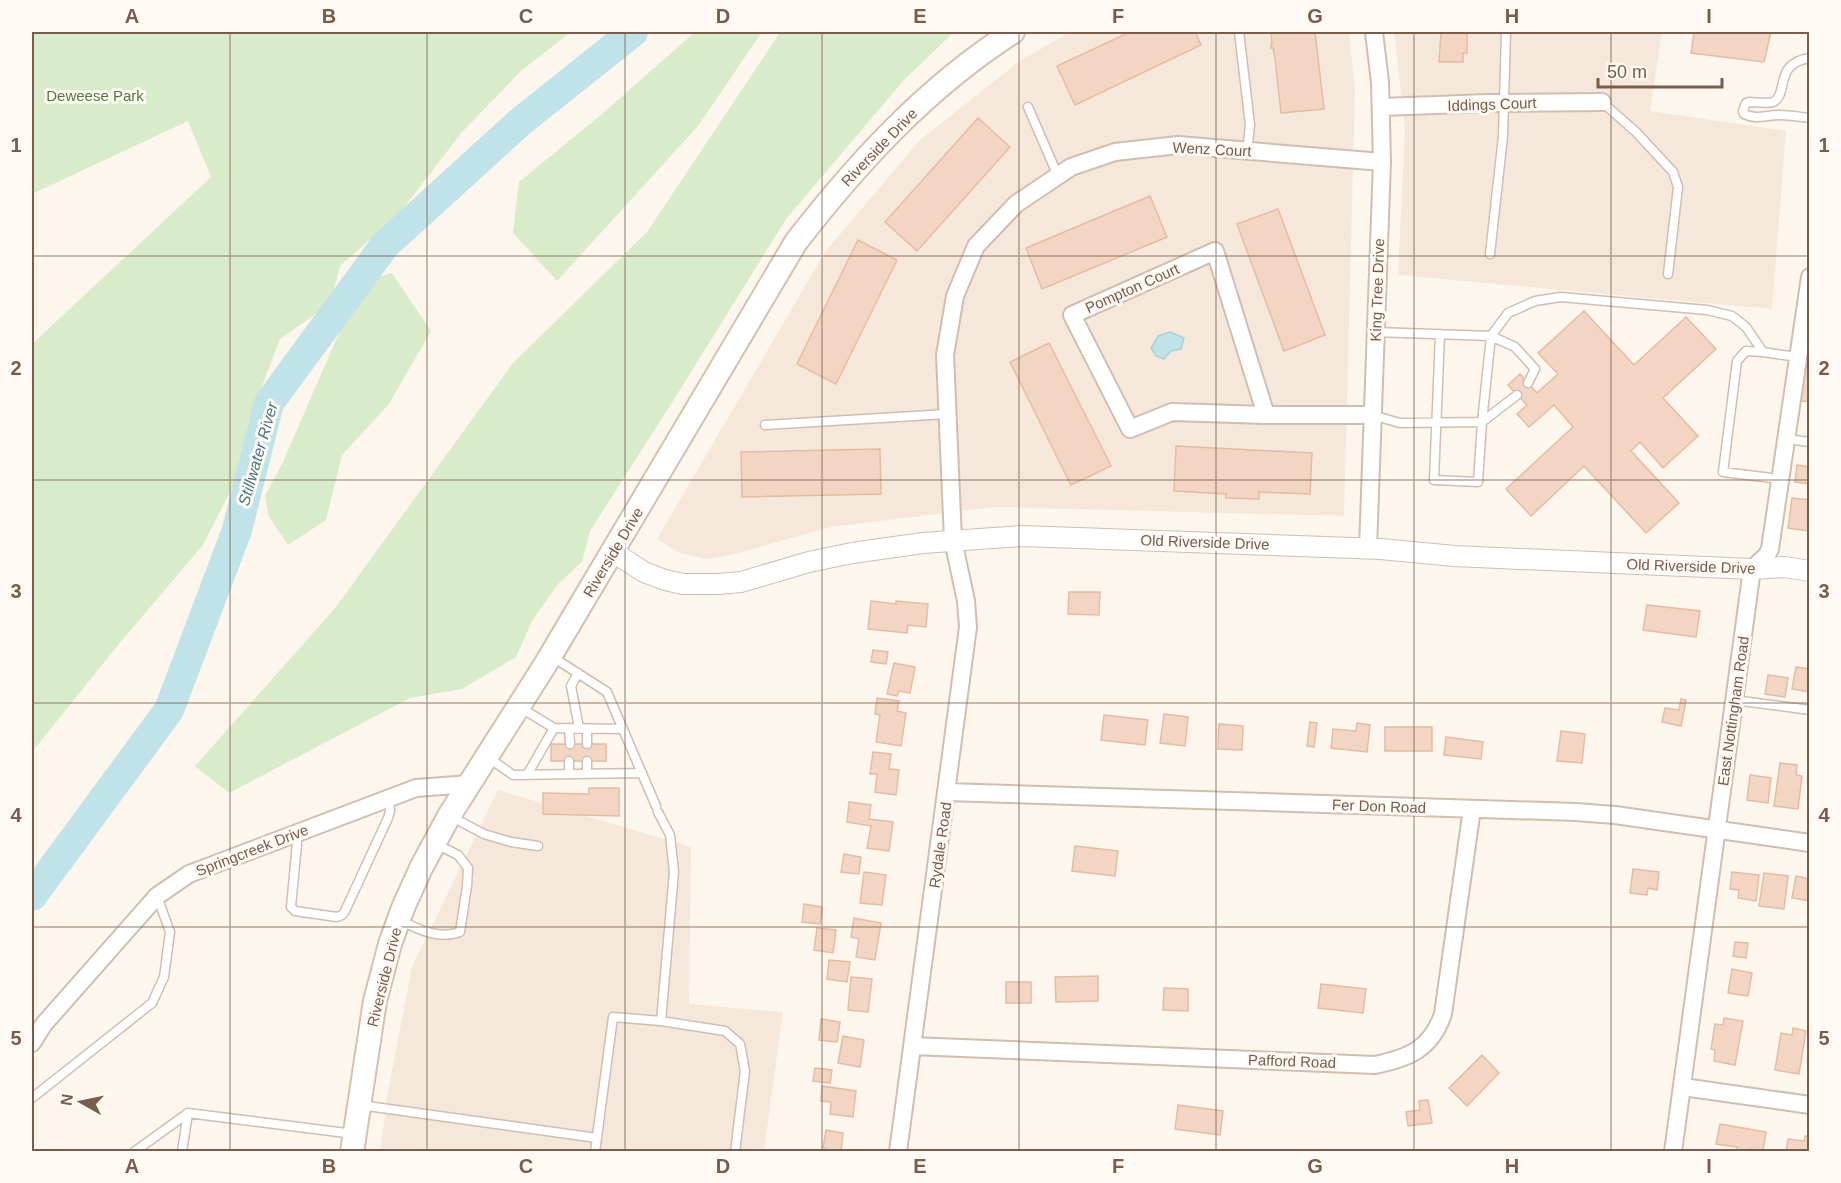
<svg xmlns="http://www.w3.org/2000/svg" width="1841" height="1183" font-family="Arial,sans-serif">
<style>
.residential{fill:#f5e8da}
.green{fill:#d8ecc9}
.water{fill:#bfe3e8;stroke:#a5d3da;stroke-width:1.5}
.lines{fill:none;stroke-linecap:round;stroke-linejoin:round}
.river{stroke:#bfe3e8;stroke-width:30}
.building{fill:#f3d5c3;stroke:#e6bba3;stroke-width:1.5}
.service-casing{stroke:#d1beb0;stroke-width:11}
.minor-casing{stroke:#d1beb0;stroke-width:20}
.tertiary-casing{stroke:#d1beb0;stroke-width:22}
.secondary-casing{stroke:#d6c0b0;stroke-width:26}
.service{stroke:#fff;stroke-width:8}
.minor{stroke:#fff;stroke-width:16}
.tertiary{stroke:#fff;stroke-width:20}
.secondary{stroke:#fff;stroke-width:22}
.grid{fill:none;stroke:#7a5c4d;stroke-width:1.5;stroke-opacity:0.55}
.labels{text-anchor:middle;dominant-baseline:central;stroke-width:6;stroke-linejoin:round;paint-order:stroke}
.park-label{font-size:15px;fill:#537a41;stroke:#fffaf3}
.street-label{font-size:15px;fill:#7a5c4d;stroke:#fffaf3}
.water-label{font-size:16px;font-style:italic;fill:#437c86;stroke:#fffaf3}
.neatline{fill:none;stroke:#7a5c4d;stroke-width:2}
.grid-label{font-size:20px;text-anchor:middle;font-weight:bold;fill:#7a5c4d}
</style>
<rect width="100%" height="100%" fill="#fdf6ec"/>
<path class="residential" d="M1070,32h279l6,58 -11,426 -350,-9 -163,20 -100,28 -25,4 -26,-6 -23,-14 168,-287 95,-112 100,-79z
M1394,32h268l-12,79 136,20 -14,178 -374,-34 7,-147z
M498,790l193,57 -2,157 94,8 -19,139 -384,1 8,-61 24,-124z"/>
<path class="green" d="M32,32h539l-49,38 -60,62 -63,82 -59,52 -10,38 -50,35 -31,81 -11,56 -35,69 -85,100 -86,107v-408l179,-167 -23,-56 -156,73z
M695,32h67l-64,94 -141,155 -44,-48 6,-51 83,-68z
M785,32h169l-50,48 -118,139 -113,182 -83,130 -8,31 -24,22 -26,37 -16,36 -54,32 -52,9 -181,95 -34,-27 141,-159 177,-244 134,-131 132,-198z
M392,273l39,58 -42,73 -47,51 -16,65 -38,25 -19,-28 -4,-21 18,-34 78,-180z"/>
<path class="water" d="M1170,332l14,6 -3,11 -10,2 -7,8 -8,-3 -5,-8 7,-12z"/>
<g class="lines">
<path class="river" d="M32,896l137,-186 68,-180 32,-127 116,-158 135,-123 113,-90"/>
</g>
<path class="building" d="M1130,32h65l6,13 -126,60 -18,-39z
M1271,32h44l9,77 -43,4 -6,-55 -2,-10h-2v-4h1z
M1441,32h26v21h-4v9h-24z
M1694,32h77l-7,30 -73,-9z
M978,118l32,29 -93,104 -32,-29z
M1150,196l17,41 -125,52 -16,-41z
M1278,209l47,126 -41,16 -47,-127z
M858,240l39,20 -61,124 -39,-20z
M1584,311l50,54 52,-48 30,32 -53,49 35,38 -35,32 -23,-26 -9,9 48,52 -33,30 -62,-67 -53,50 -25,-27 67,-62 -19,-22 -25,22 -12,-13 10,-9 -19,-20 12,-11 17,19 21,-19 -20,-21z
M1049,343l62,123 -40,19 -61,-123z
M1808,355h2v47l-10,-1z
M1176,446l136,7 -2,41 -51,-2v7l-33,-1v-4l-52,-3z
M880,449l1,45 -139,3 -1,-45z
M1797,465l13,2 -1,17 -14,-2z
M1792,498l18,2 -2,31 -20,-3z
M1069,592h31l-1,23 -31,-1z
M871,601l25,3v-3l32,3 -2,23 -18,-2 -1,8 -39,-4z
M1647,605l53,6 -4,26 -53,-7z
M873,650l15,2 -2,12 -15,-2z
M894,663l21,4 -5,26 -11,-2 -2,5 -10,-2z
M1796,667l14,2v23l-18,-3z
M1768,675l20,3 -3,19 -20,-3z
M877,698l22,3 -2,10 9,2 -5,33 -25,-4 4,-27 -5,-1z
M1681,699l5,1 -5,26 -19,-4 3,-14 14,2z
M1164,714l24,3 -3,29 -25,-3z
M1104,715l44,5 -3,25 -44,-5z
M1310,722l7,1 -3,24 -7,-1z
M1357,723l13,2 -3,27 -36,-4 2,-19 23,2z
M1219,724l24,2 -1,24 -24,-1z
M1385,727h47v24h-47z
M1561,731l24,3 -3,29 -25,-2z
M1446,737l37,5 -2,17 -37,-4z
M551,744h55v17h-55z
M873,752l18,2 -2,15 10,1 -3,25 -21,-3 2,-18h-7z
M1780,763l17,2 -1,10 6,1 -4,33 -24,-3z
M1750,775l21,3 -3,25 -21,-3z
M589,788h30v28l-76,-2v-21l46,1z
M849,802l22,3 -2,14 24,3 -4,29 -22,-3 4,-22 -24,-4z
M1075,846l43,5 -3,25 -43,-5z
M844,854l17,3 -2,17 -18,-2z
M1633,869l26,3 -2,18 -9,-2 -1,7 -17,-2z
M864,872l22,3 -4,30 -22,-2z
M1732,872l27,3 -3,26 -18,-3 1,-8 -9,-1z
M1764,873l24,3 -4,33 -25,-3z
M1796,876l14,3v22l-18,-3z
M804,904l18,3 -2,17 -18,-2z
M854,918l27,5 -6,37 -19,-3 3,-18 -8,-2z
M817,928l19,2 -3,23 -19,-3z
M1735,942l13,1 -2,15 -13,-2z
M829,960l21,2 -3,20 -20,-3z
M1732,969l20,4 -4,23 -20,-3z
M1098,976v25l-42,1 -1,-25z
M851,977l21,2 -4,33 -20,-2z
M1006,982h25v21h-25z
M1321,984l45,5 -3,24 -45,-5z
M1164,988l24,1v22l-25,-1z
M1724,1018l19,3 -8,44 -21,-4 1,-11 -4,-1 4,-25 8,1z
M821,1019l19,3 -3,20 -18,-2z
M1793,1028l13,3 -7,43 -24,-4 6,-37 11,2z
M843,1036l21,4 -4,27 -22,-4z
M1482,1055l17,18 -32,33 -18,-18z
M815,1068l17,2 -2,13 -17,-2z
M822,1086l34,5 -3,26 -23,-3 1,-12 -10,-1z
M1428,1100l4,23 -24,3 -2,-14 14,-2 -1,-9z
M1178,1105l45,6 -3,24 -45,-6z
M1720,1124l46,8 -3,19 -13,-2v3h-14l1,-5 -21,-3z
M826,1130l17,3 -2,18 6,1h-21v-4h-3z
M1805,1136h5v16h-24l2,-13 16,2z"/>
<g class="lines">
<defs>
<path id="service" d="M1239,32l11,93 -3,26
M1810,58c-37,5 -21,37 -37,44 -6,2 -18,0 -24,0l-3,1 -3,8 1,3c12,6 23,1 35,1 10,0 21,2 31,3
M1602,102l34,30 37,40 5,15 -10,87
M1028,107l30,69
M1490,254l13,-118 3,-104
M1375,332l116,4 24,11 20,22 -7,14
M1763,352l-17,-1 -9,10 -14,111 57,7
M1517,395l-35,27 9,-86 17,-23 27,-12 26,-4 146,13 25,6 14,11 17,25 34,5
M1372,415l28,8 82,-1 -4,60 -44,-2 6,-146
M765,425l182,-11
M1786,439l24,3
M551,656l56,36 49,114
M578,673l-7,13 8,42
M1734,700l76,10
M521,708l33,20 69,1
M569,728l1,16
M587,744v-15
M489,758l24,17 129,-2
M569,774v-13
M587,774v-13
M527,775l27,-47
M658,812l12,23 4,37 -13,149
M450,816l34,18 27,8 27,4
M298,833l-7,74 4,4 42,6 5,-2 3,-4 43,-93 2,-7 -1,-13
M399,920c19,9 39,20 61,12l7,-46 1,-18 -10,-13 -22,-11
M32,1098l120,-95 12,-26 6,-45 -13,-36
M360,1105l237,33
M134,1152l54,-39 166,21
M182,1152l6,-39
M595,1152l18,-135 48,4 64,10 15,13 5,27 -10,81"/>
<path id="minor" d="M1382,107l106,-4 114,-1
M1215,251l51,164 -94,-3 -42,17 -58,-114z
M1266,415h106
M1368,548l14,-386 -2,-80 -6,-50
M947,792l629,20 39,3 195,28
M32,1043l12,-19 113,-128 32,-22 227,-86 54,-4
M912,1046l463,19c34,-7 56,-16 68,-51l29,-205
M1683,1087l127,18
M898,1152l70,-525 -2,-26 -13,-61 -8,-185 10,-59 21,-50 40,-42 55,-37 44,-15 63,-7 204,17
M1673,1152l79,-583 15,-14 3,-6 40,-272"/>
<path id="tertiary" d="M613,552l31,20 21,8 18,4h35l23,-2 68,-20 43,-9 71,-10 99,-7 359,13 73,7 298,13 32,-2 26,4"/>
<path id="secondary" d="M352,1152l23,-151 15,-57 13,-36 18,-40 28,-52 96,-151 251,-423c62,-80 131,-155 217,-210"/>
</defs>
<use href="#service" class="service-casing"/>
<use href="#minor" class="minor-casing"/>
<use href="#tertiary" class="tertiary-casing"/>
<use href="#secondary" class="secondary-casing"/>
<use href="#service" class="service"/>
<use href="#minor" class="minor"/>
<use href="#tertiary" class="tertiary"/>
<use href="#secondary" class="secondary"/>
</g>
<path class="grid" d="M230,32v1120M427,32v1120M625,32v1120M822,32v1120M1019,32v1120M1216,32v1120M1414,32v1120M1611,32v1120M32,256h1778M32,480h1778M32,703h1778M32,927h1778"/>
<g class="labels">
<g class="park-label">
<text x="95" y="95">Deweese Park</text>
</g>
<g class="street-label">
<text transform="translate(1492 104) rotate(-2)">Iddings Court</text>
<text transform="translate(879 147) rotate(-46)">Riverside Drive</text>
<text transform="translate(1212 149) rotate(3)">Wenz Court</text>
<text transform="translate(1132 288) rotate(-24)">Pompton Court</text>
<text transform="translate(1377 290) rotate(-88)">King Tree Drive</text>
<text transform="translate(1205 542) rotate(2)">Old Riverside Drive</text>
<text transform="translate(613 552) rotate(-59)">Riverside Drive</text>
<text transform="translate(1691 566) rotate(2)">Old Riverside Drive</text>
<text transform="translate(1733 711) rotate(-82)">East Nottingham Road</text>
<text transform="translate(1379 806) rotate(2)">Fer Don Road</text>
<text transform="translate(940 845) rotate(-82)">Rydale Road</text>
<text transform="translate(252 850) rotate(-21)">Springcreek Drive</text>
<text transform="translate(384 977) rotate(-76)">Riverside Drive</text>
<text transform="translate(1292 1061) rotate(2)">Pafford Road</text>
</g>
<g class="water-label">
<text transform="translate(258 454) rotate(-74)">Stillwater River</text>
</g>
</g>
<rect width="1841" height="1183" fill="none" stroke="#fffaf3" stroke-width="66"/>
<g transform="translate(81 1102) rotate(279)" stroke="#fffaf3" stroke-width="4.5" paint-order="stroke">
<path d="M0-4.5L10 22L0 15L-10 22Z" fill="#7a5c4d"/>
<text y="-9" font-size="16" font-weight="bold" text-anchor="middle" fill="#7a5c4d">N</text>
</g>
<path d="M1598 78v9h124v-9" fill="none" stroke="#7a5c4d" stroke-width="3"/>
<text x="1607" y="78" font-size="18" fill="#7a5c4d" stroke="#fffaf3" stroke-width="4.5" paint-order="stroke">50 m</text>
<rect x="33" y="33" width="1775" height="1117" class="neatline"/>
<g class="grid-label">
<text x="132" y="23">A</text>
<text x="329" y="23">B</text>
<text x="526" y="23">C</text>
<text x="723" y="23">D</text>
<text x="920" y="23">E</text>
<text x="1118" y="23">F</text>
<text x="1315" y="23">G</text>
<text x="1512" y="23">H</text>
<text x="1709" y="23">I</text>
<text x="16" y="152">1</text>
<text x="1824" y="152">1</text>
<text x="16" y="375">2</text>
<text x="1824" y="375">2</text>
<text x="16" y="598">3</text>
<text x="1824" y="598">3</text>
<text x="16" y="822">4</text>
<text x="1824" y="822">4</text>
<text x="16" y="1045">5</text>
<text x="1824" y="1045">5</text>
<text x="132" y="1173">A</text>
<text x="329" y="1173">B</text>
<text x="526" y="1173">C</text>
<text x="723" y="1173">D</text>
<text x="920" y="1173">E</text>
<text x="1118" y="1173">F</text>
<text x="1315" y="1173">G</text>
<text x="1512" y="1173">H</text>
<text x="1709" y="1173">I</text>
</g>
</svg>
